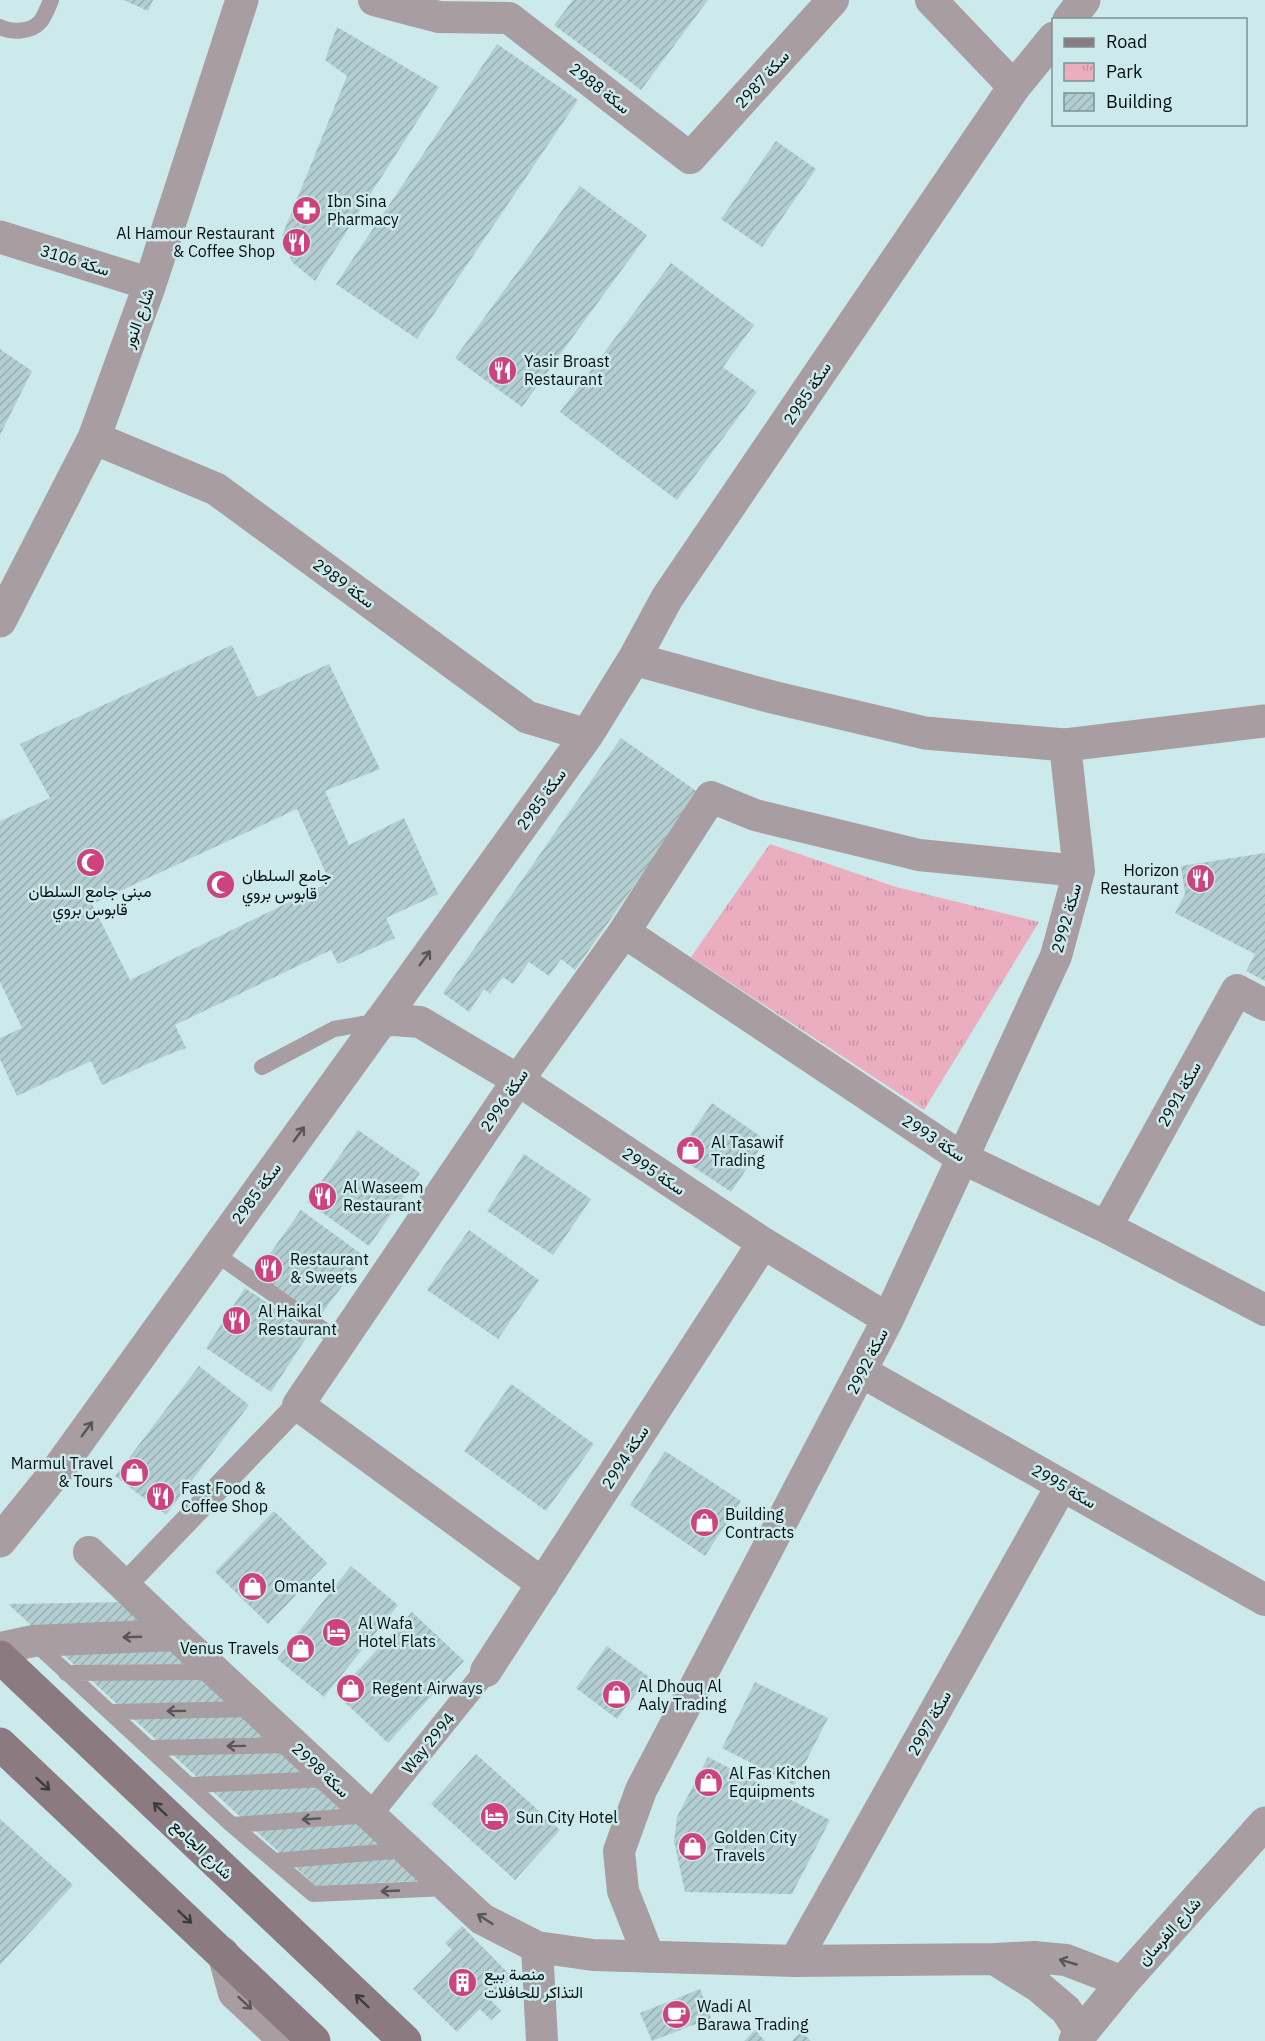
<svg xmlns="http://www.w3.org/2000/svg" width="1265" height="2041" font-family="'IBM Plex Sans',Vazirmatn,sans-serif">
<style>
.park{fill:url(#park-tufts)}
.building{fill:url(#building-hatch);fill-rule:evenodd}
.lines{fill:none;stroke-linecap:round;stroke-linejoin:round}
.service{stroke:#a89da0;stroke-width:16}
.pedestrian{stroke:#a89da0;stroke-width:24}
.minor{stroke:#a89da0;stroke-width:32}
.tertiary{stroke:#a89da0;stroke-width:33}
.secondary{stroke:#8b7b80;stroke-width:33}
.oneway{stroke:#575658}
.oneway2{stroke:#3b3a3d}
.labels{text-anchor:middle;dominant-baseline:central;stroke-width:5;stroke-linejoin:round;paint-order:stroke}
.street-label{font-size:16px;fill:#060f10;stroke:#cce9eb}
.poi-label{font-size:16px;fill:#060f10;stroke:#cce9eb;text-anchor:start}
</style>
<defs>
<pattern id="park-tufts" width="24" height="20" patternUnits="userSpaceOnUse" patternTransform="scale(1.5)"><rect width="24" height="20" fill="#ebaec1"/><path d="M3 7l-1-3M5 7V3M7 7l1-3M15 17l-1-3M17 17v-4M19 17l1-3" fill="none" stroke="#c894a5"/></pattern>
<pattern id="building-hatch" width="6" height="6" patternUnits="userSpaceOnUse" patternTransform="scale(1.5)"><rect width="6" height="6" fill="#b2ced1"/><path d="M-1 1l2-2M0 6l6-6M5 7l2-2" fill="none" stroke="#98b0b2"/></pattern>
</defs>
<rect width="100%" height="100%" fill="#cce9eb"/>
<path class="park" d="M770,844l126,43 143,35 -115,188 -233,-153z"/>
<path class="building" d="M124,0h29l-5,11z
M573,0h135l-67,90 -87,-65z
M337,27l102,60 -124,194 -23,-19 -10,-26 65,-160 -22,-16z
M497,44l81,56 -161,239 -81,-55z
M776,141l40,28 -54,78 -41,-28z
M580,186l67,49 -125,172 -67,-49z
M671,263l83,62 -31,42 34,25 -80,108 -117,-88z
M0,349l32,22 -32,64z
M232,645l25,52 72,-33 51,105 -55,22 24,54 55,-27 34,76 -52,24 9,20 -57,26 -7,-14 -156,75 11,23 -19,7 -65,30 -11,-24 -74,35 -17,-37v-21l22,-10 -22,-46v-161l50,-23 -30,-54zM297,809l33,73 -200,98 -38,-76z
M621,738l78,55 -124,177 -14,-11 -12,17 -20,-14 -16,22 -10,-7 -13,17 -6,-5 -15,23 -26,-19z
M1265,853v128l-19,-10 9,-17 -80,-41 10,-19 -4,-28z
M712,1103l54,37 -35,52 -55,-37z
M358,1130l62,43 -51,73 -62,-44z
M524,1154l67,45 -38,56 -66,-44z
M301,1210l63,46 -46,63 -62,-46z
M469,1230l70,50 -41,59 -71,-49z
M245,1288l65,44 -39,60 -65,-44z
M199,1366l50,39 -83,110 -51,-39z
M511,1384l83,60 -48,67 -82,-60z
M665,1451l76,50 -36,55 -75,-51z
M274,1511l53,52 -59,61 -53,-52z
M351,1566l47,39 -74,92 -47,-38z
M131,1602l300,278 -115,6 -308,-282z
M412,1612l52,49 -76,82 -52,-49z
M607,1646l42,31 -32,42 -41,-31z
M755,1682l73,36 -34,67 -72,-37z
M476,1754l84,76 -45,50 -84,-76z
M708,1757l122,63 -38,74 -107,-2 -11,-51 3,-24z
M0,1819l73,66 -73,80z
M462,1926l50,51 -22,22 11,12 -10,9 -11,-11 -23,23 -44,-43 39,-39 -7,-7z
M700,1989l11,29 -59,23 -12,-28z
M755,2030l10,11h-21z
M801,2031l10,10h-19z"/>
<g class="lines">
<path class="service" d="M0,27c11,6 31,5 40,-5 5,-6 8,-15 11,-22
M262,1067l72,-38 46,-8
M213,1252l128,90
M34,1642l198,183 81,69 134,-6
M66,1673l148,-1
M110,1712l144,-3
M149,1748l145,-3
M190,1785l140,-6
M232,1825l138,-10
M274,1861l132,-11"/>
<path class="pedestrian" d="M124,1586l174,-181
M370,1815l116,-144"/>
<path class="minor" d="M374,0l65,17 70,1 181,140 143,-158
M931,0l83,87
M624,932l338,226 144,69 159,83
M380,1021l14,-1 26,2 98,58 245,163 125,76
M1106,1227l131,-237 28,15
M862,1372l403,228
M89,1552l87,83
M543,1584l-245,-179 220,-325 106,-148 87,-135 44,18 164,40 160,16
M0,1648l33,-7 143,-6 306,284 55,28 56,8 202,6 199,-2 40,-2 32,3 57,22
M486,1671l277,-428
M537,1947l5,94
M223,1953l11,40 51,48
M649,1957l-26,-66 -4,-40 22,-61 247,-471 168,-363 23,-85 -14,-126
M994,1959l45,28 27,23 15,23
M795,1961l267,-476"/>
<path class="tertiary" d="M1069,20l15,-20
M0,237l150,47
M94,438l122,51 311,228 60,18
M0,621l94,-183 56,-154 92,-284
M634,659l138,38 153,36 140,12 200,-24
M0,1541l59,-73 528,-733 47,-76 33,-61 347,-511 40,-49
M1075,2041l48,-59 142,-159"/>
<path class="secondary" d="M0,1657l405,384
M0,1744l314,297"/>
</g>
<defs><path id="oneway-shaft" d="M-6 0H5M1.5-3L5.5 0L1.5 3" fill="none" stroke-width="1.6" stroke-linecap="round" stroke-linejoin="round" transform="scale(1.5)"/></defs>
<g class="oneway">
<use href="#oneway-shaft" transform="translate(425 958) rotate(-54)"/>
<use href="#oneway-shaft" transform="translate(299 1134) rotate(-54)"/>
<use href="#oneway-shaft" transform="translate(87 1429) rotate(-54)"/>
<use href="#oneway-shaft" transform="translate(132 1637) rotate(178)"/>
<use href="#oneway-shaft" transform="translate(176 1711) rotate(179)"/>
<use href="#oneway-shaft" transform="translate(236 1746) rotate(179)"/>
<use href="#oneway-shaft" transform="translate(311 1819) rotate(176)"/>
<use href="#oneway-shaft" transform="translate(390 1891) rotate(177)"/>
<use href="#oneway-shaft" transform="translate(485 1919) rotate(-147)"/>
<use href="#oneway-shaft" transform="translate(1068 1962) rotate(-164)"/>
<use href="#oneway-shaft" transform="translate(245 2003) rotate(43)"/>
</g>
<g class="oneway2">
<use href="#oneway-shaft" transform="translate(43 1784) rotate(43)"/>
<use href="#oneway-shaft" transform="translate(160 1809) rotate(-136)"/>
<use href="#oneway-shaft" transform="translate(185 1917) rotate(43)"/>
<use href="#oneway-shaft" transform="translate(362 2001) rotate(-136)"/>
</g>
<defs>
<symbol id="pharmacy-disc" viewBox="-11 -11 22 22"><circle r="9.5" fill="#cc437d" stroke="#cce9eb"/><path d="M-2-6h4v4h4v4h-4v4h-4v-4h-4v-4h4Z" fill="#fff"/></symbol>
<symbol id="restaurant-disc" viewBox="-11 -11 22 22"><circle r="9.5" fill="#cc437d" stroke="#cce9eb"/><path d="M-5-6h1v4h1v-4h1v4h1v-4h1v5L-1.5 .5V6h-2V.5L-5-1ZM5-6V6H3V1.5H1.5Q1.5-4 5-6Z" fill="#fff"/></symbol>
<symbol id="mosque-disc" viewBox="-11 -11 22 22"><circle r="9.5" fill="#cc437d" stroke="#cce9eb"/><path d="M3.5-4.9A6 6 0 1 0 3.5 4.9A5 5 0 1 1 3.5-4.9Z" fill="#fff"/></symbol>
<symbol id="shop-disc" viewBox="-11 -11 22 22"><circle r="9.5" fill="#cc437d" stroke="#cce9eb"/><path d="M-5-2.5h2.3a2.7 3.5 0 0 1 5.4 0H5L5.5 6h-11ZM-1.5-2.5h3a1.5 2.3 0 0 0-3 0Z" fill="#fff"/></symbol>
<symbol id="hotel-disc" viewBox="-11 -11 22 22"><circle r="9.5" fill="#cc437d" stroke="#cce9eb"/><path d="M-6-4.5h1.5V1H6V5H4.5V3h-9V5H-6ZM-4 0a1.8 1.8 0 1 1 3.6 0ZM.5 0V-2.5h3Q6-2.5 6 0Z" fill="#fff"/></symbol>
<symbol id="building-disc" viewBox="-11 -11 22 22"><circle r="9.5" fill="#cc437d" stroke="#cce9eb"/><path d="M-4-6H4V6H1V3H-1V6H-4ZM-2.5-4.3h1.7v1.8h-1.7ZM.8-4.3h1.7v1.8H.8ZM-2.5-1h1.7V.8h-1.7ZM.8-1h1.7V.8H.8Z" fill="#fff"/></symbol>
<symbol id="cafe-disc" viewBox="-11 -11 22 22"><circle r="9.5" fill="#cc437d" stroke="#cce9eb"/><path d="M-5.5-4.5H6V0H3Q3 3.5 0 3.5H-2.5Q-5.5 3.5-5.5 0ZM3-3.2v2h1.7v-2ZM-6 4.5H4V6H-6Z" fill="#fff"/></symbol>
</defs>
<g fill-rule="evenodd">
<use href="#pharmacy-disc" x="290" y="194" width="33" height="33"/>
<use href="#restaurant-disc" x="280" y="226" width="33" height="33"/>
<use href="#restaurant-disc" x="486" y="354" width="33" height="33"/>
<use href="#mosque-disc" x="74" y="846" width="33" height="33"/>
<use href="#restaurant-disc" x="1184" y="862" width="33" height="33"/>
<use href="#mosque-disc" x="204" y="868" width="33" height="33"/>
<use href="#shop-disc" x="674" y="1134" width="33" height="33"/>
<use href="#restaurant-disc" x="306" y="1180" width="33" height="33"/>
<use href="#restaurant-disc" x="252" y="1252" width="33" height="33"/>
<use href="#restaurant-disc" x="220" y="1304" width="33" height="33"/>
<use href="#shop-disc" x="118" y="1456" width="33" height="33"/>
<use href="#restaurant-disc" x="144" y="1480" width="33" height="33"/>
<use href="#shop-disc" x="688" y="1506" width="33" height="33"/>
<use href="#shop-disc" x="236" y="1570" width="33" height="33"/>
<use href="#hotel-disc" x="320" y="1616" width="33" height="33"/>
<use href="#shop-disc" x="284" y="1632" width="33" height="33"/>
<use href="#shop-disc" x="334" y="1672" width="33" height="33"/>
<use href="#shop-disc" x="600" y="1678" width="33" height="33"/>
<use href="#shop-disc" x="692" y="1766" width="33" height="33"/>
<use href="#hotel-disc" x="478" y="1800" width="33" height="33"/>
<use href="#shop-disc" x="676" y="1830" width="33" height="33"/>
<use href="#building-disc" x="446" y="1966" width="33" height="33"/>
<use href="#cafe-disc" x="660" y="1998" width="33" height="33"/>
</g>
<g class="labels">
<g class="street-label">
<text transform="translate(762 79) rotate(-48)">سكة 2987</text>
<text transform="translate(600 88) rotate(38)">سكة 2988</text>
<text transform="translate(75 260) rotate(17)">سكة 3106</text>
<text transform="translate(138 318) rotate(-70)">شارع النور</text>
<text transform="translate(807 393) rotate(-56)">سكة 2985</text>
<text transform="translate(344 583) rotate(36)">سكة 2989</text>
<text transform="translate(541 799) rotate(-54)">سكة 2985</text>
<text transform="translate(1066 918) rotate(-74)">سكة 2992</text>
<text transform="translate(1179 1094) rotate(-61)">سكة 2991</text>
<text transform="translate(504 1100) rotate(-56)">سكة 2996</text>
<text transform="translate(934 1138) rotate(33)">سكة 2993</text>
<text transform="translate(654 1171) rotate(34)">سكة 2995</text>
<text transform="translate(256 1193) rotate(-54)">سكة 2985</text>
<text transform="translate(867 1361) rotate(-63)">سكة 2992</text>
<text transform="translate(625 1457) rotate(-57)">سكة 2994</text>
<text transform="translate(1064 1486) rotate(30)">سكة 2995</text>
<text transform="translate(929 1723) rotate(-61)">سكة 2997</text>
<text transform="translate(428 1743) rotate(-51)">Way 2994</text>
<text transform="translate(321 1770) rotate(43)">سكة 2998</text>
<text transform="translate(202 1849) rotate(44)">شارع الجامع</text>
<text transform="translate(1169 1931) rotate(-48)">شارع الفرسان</text>
</g>
<g class="poi-label">
<text x="327" y="201">Ibn Sina<tspan x="327" dy="18">Pharmacy</tspan></text>
<text x="275" y="233" text-anchor="end">Al Hamour Restaurant<tspan x="275" dy="18">&amp; Coffee Shop</tspan></text>
<text x="524" y="361">Yasir Broast<tspan x="524" dy="18">Restaurant</tspan></text>
<text x="1179" y="870" text-anchor="end">Horizon<tspan x="1179" dy="18">Restaurant</tspan></text>
<text x="242" y="875">جامع السلطان<tspan x="242" dy="18">قابوس بروي</tspan></text>
<text x="90" y="891" text-anchor="middle">مبنى جامع السلطان<tspan x="90" dy="18">قابوس بروي</tspan></text>
<text x="711" y="1142">Al Tasawif<tspan x="711" dy="18">Trading</tspan></text>
<text x="343" y="1187">Al Waseem<tspan x="343" dy="18">Restaurant</tspan></text>
<text x="290" y="1259">Restaurant<tspan x="290" dy="18">&amp; Sweets</tspan></text>
<text x="258" y="1311">Al Haikal<tspan x="258" dy="18">Restaurant</tspan></text>
<text x="113" y="1463" text-anchor="end">Marmul Travel<tspan x="113" dy="18">&amp; Tours</tspan></text>
<text x="181" y="1488">Fast Food &amp;<tspan x="181" dy="18">Coffee Shop</tspan></text>
<text x="725" y="1514">Building<tspan x="725" dy="18">Contracts</tspan></text>
<text x="274" y="1586">Omantel</text>
<text x="358" y="1623">Al Wafa<tspan x="358" dy="18">Hotel Flats</tspan></text>
<text x="279" y="1648" text-anchor="end">Venus Travels</text>
<text x="638" y="1686">Al Dhouq Al<tspan x="638" dy="18">Aaly Trading</tspan></text>
<text x="372" y="1688">Regent Airways</text>
<text x="729" y="1773">Al Fas Kitchen<tspan x="729" dy="18">Equipments</tspan></text>
<text x="516" y="1817">Sun City Hotel</text>
<text x="714" y="1837">Golden City<tspan x="714" dy="18">Travels</tspan></text>
<text x="484" y="1974">منصة بيع<tspan x="484" dy="18">التذاكر للحافلات</tspan></text>
<text x="697" y="2006">Wadi Al<tspan x="697" dy="18">Barawa Trading</tspan></text>
</g>
</g>
<rect x="1052" y="18" width="195" height="108" fill="#cce9eb" stroke="#7d9293" stroke-width="1.5"/>
<rect x="1064" y="38" width="30" height="9" fill="#8b7b80" stroke="#7d9293" stroke-width="1.5"/>
<text x="1106" y="48" font-size="18" fill="#060f10">Road</text>
<rect x="1064" y="63" width="30" height="18" fill="url(#park-tufts)" stroke="#7d9293" stroke-width="1.5"/>
<text x="1106" y="78" font-size="18" fill="#060f10">Park</text>
<rect x="1064" y="93" width="30" height="18" fill="url(#building-hatch)" stroke="#7d9293" stroke-width="1.5"/>
<text x="1106" y="108" font-size="18" fill="#060f10">Building</text>
</svg>
